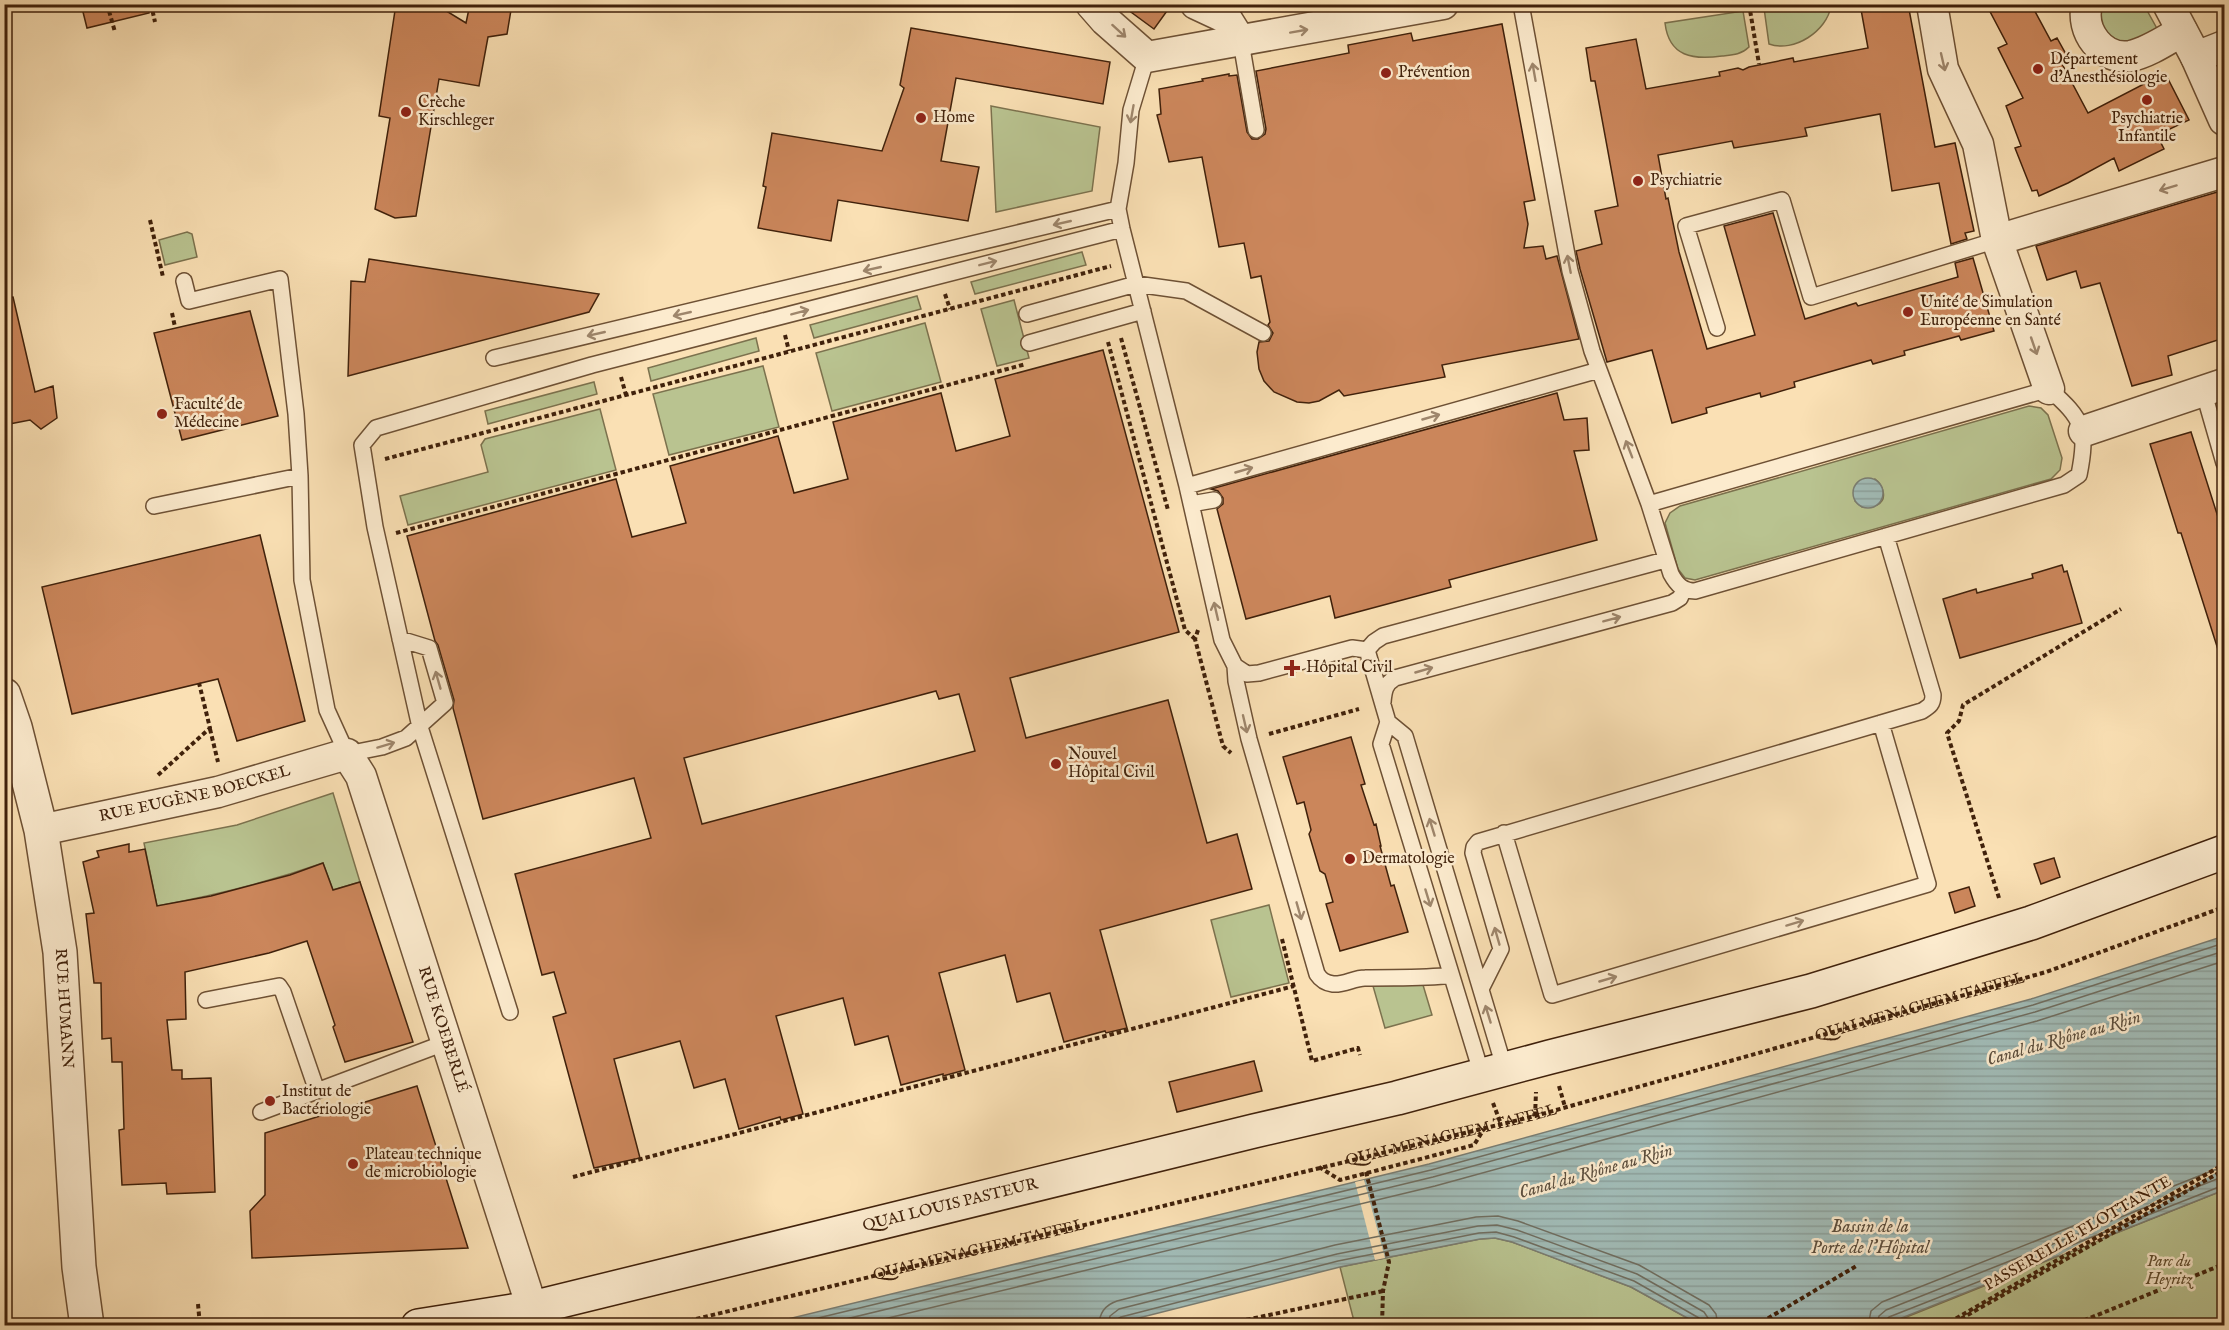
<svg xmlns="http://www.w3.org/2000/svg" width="2229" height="1330" font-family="'IM FELL English',serif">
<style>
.green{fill:#b9c390;stroke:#7c724e;stroke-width:1.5;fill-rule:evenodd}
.water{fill:url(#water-rules);stroke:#7a7d72;stroke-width:1.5}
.pier{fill:#fae0b4}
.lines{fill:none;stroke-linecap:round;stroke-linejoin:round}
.shore{stroke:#706e60;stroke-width:1.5}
.building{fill:#cb865b;stroke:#40210b;stroke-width:1.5;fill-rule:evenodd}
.service-casing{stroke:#6e5135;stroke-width:18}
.minor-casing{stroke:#6e5135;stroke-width:33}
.tertiary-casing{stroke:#6e5135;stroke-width:36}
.secondary-casing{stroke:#40210b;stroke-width:36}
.path{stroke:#40210b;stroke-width:4;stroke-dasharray:4.5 3;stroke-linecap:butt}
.service{stroke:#fcebce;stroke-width:15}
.minor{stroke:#fcebce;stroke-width:30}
.tertiary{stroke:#fcebce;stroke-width:33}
.secondary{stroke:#fcebce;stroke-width:33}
.oneway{stroke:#9e866c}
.poi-dot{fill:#8f2418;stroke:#fcebce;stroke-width:2}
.labels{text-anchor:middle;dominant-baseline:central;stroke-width:5;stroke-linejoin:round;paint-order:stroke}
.poi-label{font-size:16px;fill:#40210b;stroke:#fcebce;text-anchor:start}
.street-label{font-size:16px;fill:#40210b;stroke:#fcebce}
.park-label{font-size:16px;font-style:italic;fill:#5e4a2c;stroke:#fcebce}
.water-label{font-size:18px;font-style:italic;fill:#5d4f3e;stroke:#fcebce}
</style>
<defs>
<pattern id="water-rules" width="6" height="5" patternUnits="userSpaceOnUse" patternTransform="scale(1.5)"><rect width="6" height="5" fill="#a1bbb6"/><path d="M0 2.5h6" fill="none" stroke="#8ca09b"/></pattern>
</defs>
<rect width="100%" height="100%" fill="#fae0b4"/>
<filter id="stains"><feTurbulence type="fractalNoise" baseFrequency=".00333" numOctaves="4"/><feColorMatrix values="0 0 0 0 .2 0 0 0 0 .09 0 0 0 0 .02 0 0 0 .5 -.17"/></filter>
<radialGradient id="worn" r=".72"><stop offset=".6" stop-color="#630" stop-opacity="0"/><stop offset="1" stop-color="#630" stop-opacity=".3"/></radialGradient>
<path class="green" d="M1778,4h53v2c-4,25 -37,47 -62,38l-5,-36z
M2100,5h44l16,29c-27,9 -35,15 -59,-5z
M1743,11l6,36c-8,8 -18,8 -27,9 -29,4 -53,1 -57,-33z
M991,106l109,21 -8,64 -96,21z
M187,232l5,2 5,23 -32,8 -6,-25z
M1082,252l4,13 -111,29 -4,-12z
M917,296l4,13 -107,29 -4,-13z
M1014,300l15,58 -32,8 -16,-57z
M925,323l16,59 -109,29 -16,-58z
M756,338l3,13 -108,30 -3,-13z
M763,366l16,61 -110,28 -16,-61z
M594,382l3,12 -109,30 -3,-13z
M2029,406l12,2 7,7 14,43 -2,12 -9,9 -356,101 -10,-2 -7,-9 -13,-46 5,-10 10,-7zM1875,479c7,5 14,20 2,26 -3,2 -11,1 -15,2l-7,-6z
M600,409l16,61 -208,55 -8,-29 88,-24 -7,-27 4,-6z
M333,793l27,89 -27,8 -10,-27c-54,19 -110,33 -166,43l-13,-63 93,-18z
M1269,905l20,78 -58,14 -20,-77z
M1423,985l9,30 -47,13 -12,-42z
M2224,1190v135l-340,1z
M1495,1238l17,4 119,45 69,38h-345l-15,-58 140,-28z"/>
<path class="water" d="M1853 493a15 15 0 1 1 30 0a15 15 0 1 1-30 0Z
M2224,936v254l-340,135h-184l-69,-38 -119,-45 -17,-4 -15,1 -140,28 -229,58 -352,1 670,-162 602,-165z"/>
<path class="pier" d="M2224,1162v6l-129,74 -37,14z
M1364,1180l21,78 -10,2 -20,-78z"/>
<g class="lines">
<path class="shore" d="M785,1326l646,-156 602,-165 191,-62
M817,1326l616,-149 602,-165 189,-61
M855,1326l580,-140 602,-165 187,-60
M1099,1326c0,-13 6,-21 18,-25l218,-56 141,-28 22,-1 20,5 121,44 70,40 7,9 2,12
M1108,1326l2,-10 9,-7 218,-55 141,-28 19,-1 20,5 120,44 67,38 4,6 1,8
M1115,1326l1,-6 5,-3 217,-56 141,-28 17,-1 18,5 120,44 65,37 3,8
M1868,1326l3,-15 11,-9 332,-132 10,-1
M1877,1326l2,-10 7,-6 331,-131 7,-1
M1884,1326l1,-5 4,-4 335,-132"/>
</g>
<path class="building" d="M81,4h67l1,9 -62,15z
M396,4h39l31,19 4,-19h42l-5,30 -19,3 -9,49 -40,-7 -23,137 -21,2 -20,-9 15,-91 -11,-2z
M1120,4h52l-18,25z
M1860,4h48l27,143 20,-4 19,88 -9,2 2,6 -16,5 -12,-61 -47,8 -12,-77 -75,14 2,8 -73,12 -2,-7 -74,14 8,44 2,-1 11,54 28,97 48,-14 -31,-109 49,-13 32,106 51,-16 2,3 100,-29 -3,-14 18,-5 21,73 -33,9 -2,-4 -55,15 1,4 -32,9 -2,-4 -77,22 1,5 -34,10 -1,-4 -54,15 1,5 -35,10 -20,-73 -45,12 -27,-93 -4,-18 26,-7 -7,-33 23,-5 -23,-125h-4l-5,-33 50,-9 10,50 74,-13 -1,-4 19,-4 5,2 6,-3 44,-9 1,4 74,-14z
M1986,4h45l20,37 6,-3 10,18 -7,4 28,53 77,-40 24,47 -32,15 7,14 -45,22 -5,-13 -46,25 -29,13 -2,-6 -5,1 -17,-43 6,-2 -15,-40 17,-8 -25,-50 9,-4z
M1502,24l33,176 -11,2 4,22 -4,24 19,-2 3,13 11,-3 22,83 -137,26 3,12 -101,19 -5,-6 -20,11 -10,2 -12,-1 -23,-10 -10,-11 -5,-12 -2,-17 2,-10 10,-1 4,-8 -5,-8 2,-3 -9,-46 -10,2 -7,-35 -25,4 -17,-90 -33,5 -12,-47 4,-1 -2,-25 44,-8 -1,-2 27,-5v2l8,-1 10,57 5,7h6l7,-5 1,-5 -10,-58 93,-18 -1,-8 63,-12 2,8z
M911,28l199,34 -7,42 -147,-26 -15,83 38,6 -11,54 -130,-21 -7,41 -73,-13 8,-41 -3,-1 9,-53 110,18 22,-63 -4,-3z
M2224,190v148l-56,18 4,19 -40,11 -32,-103 -19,5 -5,-17 -29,9 -11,-34z
M369,259l230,35 -10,18 -241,64 3,-95 14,1z
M13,297l22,95 18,-6 4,32 -16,11 -11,-9 -26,5v-127z
M250,311l28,105 -96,24 -28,-107z
M1103,350l76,282 -169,46 16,60 142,-38 39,143 30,-9 15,55 -152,41 27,98 -21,5 -1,-2 -41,11 -14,-49 -33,9 -12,-47 -66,18 26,97 -22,6v-2l-42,11 -13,-49 -33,9 -12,-47 -67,18 27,98 -22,6 -1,-3 -41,12 -14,-50 -31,9 -14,-47 -66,18 26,99 -46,10 -41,-151 13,-4 -12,-41 -12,3 -27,-101 136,-36 -17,-60 -151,41 -30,-111 1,-8 -16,-55 -3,-4 -28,-105 209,-57 16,58 54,-14 -16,-57 108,-30 16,57 54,-14 -15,-57 108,-29 15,58 54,-15 -15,-57zM936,691l3,8 20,-5 16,57 -273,73 -18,-66z
M1557,393l7,27 23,-2 2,32 -15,1 23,89 -148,40 2,7 -116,31 -5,-22 -84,23 -29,-110 6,-5v-6l-5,-7 -7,-2z
M2191,432l33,104v122l-3,1 -40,-126h-3l-28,-89z
M260,535l45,186 -68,20 -19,-62 -146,35 -30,-127z
M2062,565l2,7 3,-1 15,52 -122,35 -17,-59 33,-10 1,4 56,-15 -1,-4z
M1351,737l14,47 -4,1 13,40 2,-1 5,22h-1l11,40 3,-1 14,47 -68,19 -14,-47 7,-2 -8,-28 -5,-3 -11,-37 2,-4 -7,-28 -7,2 -14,-47z
M129,844v8l16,-3 12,57 54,-10 79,-21 33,-12 10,27 27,-8 53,160 -68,20 -12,-35 2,-2 -28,-84 -38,12 -84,19 1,47 -19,1 5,50h10v9l29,-1 4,114 -48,2 -1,-11 -44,2 -3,-55 5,-1 -2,-67h-10l-1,-24 -9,1 -1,-56h-7l-8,-69 8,-1 -11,-51 16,-5 -2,-6z
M2054,858l6,19 -19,7 -7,-20z
M1969,887l6,19 -20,7 -6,-20z
M1254,1061l8,30 -85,21 -8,-30z
M417,1086l51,162 -216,10 -2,-47 15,-16v-62z"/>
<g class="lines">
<defs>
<path id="service" d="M1521,4l49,267 22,80 57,153
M1241,42l15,88
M1147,57l-16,53 -5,53 -8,46 4,20 65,257 35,154 13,26 1,15 13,58 68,235c4,6 8,9 16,10 11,1 21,-6 32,-6 29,-1 57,1 86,-3
M184,281l5,20 91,-22 16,135 4,62 2,104 25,130 20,44 35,-7 24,-9 39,-35 -16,-55 -29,-9
M1027,314l109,-30 50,7 77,42
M1717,328l-31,-102 96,-26 29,97 186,-57
M1029,343l114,-32
M494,358l624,-149
M2049,389c34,30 39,40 30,86l-15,10 -369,106c-12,0 -18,-6 -24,-17l-22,-70z
M2203,390l21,73
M1187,486l412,-116
M1191,504l23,-4
M154,506l146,-30
M1367,650l21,72 -7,22 101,331
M1367,650l7,-8 9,-6 282,-76
M1235,666l12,8 12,-1 93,-25 15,2
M1383,702c1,-11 2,-18 12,-24l277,-75 8,-5 4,-9
M1388,722l17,14 100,334
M1504,833l48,162 376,-111 -47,-161
M1481,989l20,-40 -28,-96 1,-6 4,-5 444,-131c8,-5 11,-7 11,-16l-47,-159
M206,1000l73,-14 4,6 34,99
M510,1012l-90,-285 -45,-200 -13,-82 14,-17 216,-63 530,-136
M261,1112l186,-70"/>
<g id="minor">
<path d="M1091,4l14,16 42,37 296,-53"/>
<path d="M1196,4l30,14 15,24"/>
<path d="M1932,4l11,65 35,75 19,96 52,149"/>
<path d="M2087,4c-7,27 15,57 44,52 18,-4 35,-16 51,-25"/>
<path d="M2168,4l28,53 28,63"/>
<path d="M2196,57l28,-11"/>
<path d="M1997,240l227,-68"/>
<path d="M2084,431l140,-47"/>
<path id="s2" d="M41,830l177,-38 129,-38 14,22 171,532"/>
</g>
<g id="tertiary">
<path id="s3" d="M4,695l11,32 26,103 19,122 19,315 8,59"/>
</g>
<g id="secondary">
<path id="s4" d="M418,1326l114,-18 722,-177 143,-33 153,-41 261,-66 220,-68 193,-71"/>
</g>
</defs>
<use href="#service" class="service-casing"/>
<use href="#minor" class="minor-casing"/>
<use href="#tertiary" class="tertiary-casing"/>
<use href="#secondary" class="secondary-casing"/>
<g class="path">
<path d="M107,4l8,28"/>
<path d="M151,4l4,18"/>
<path d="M1749,4l10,60"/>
<path d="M150,220l13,57"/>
<path d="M945,294l5,15"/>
<path d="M172,313l3,14"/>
<path d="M785,335l4,16"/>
<path d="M1121,338l47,172"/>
<path d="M1108,342l77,288 10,9"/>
<path d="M621,377l5,18"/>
<path d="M385,459l726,-193"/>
<path d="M396,533l630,-169"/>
<path d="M1198,630l-3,9 28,107 8,7"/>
<path d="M210,729l8,33"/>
<path d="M1269,734l90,-25"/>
<path d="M158,775l52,-47 -11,-45"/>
<path d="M1999,898l-52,-165 12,-12 4,-16 158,-96"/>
<path d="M1282,939l30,122 46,-13 2,7"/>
<path d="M1559,1086l6,21"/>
<path d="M1493,1103l8,21"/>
<path d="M1535,1116l1,-24"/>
<path d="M1319,1167l21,13 134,-35 10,-16"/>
<path d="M1366,1172l23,90 -6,29 -1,35"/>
<path d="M573,1177l721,-191"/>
<path d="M198,1304l2,22"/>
<path id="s1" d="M667,1326l868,-210 511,-144 178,-65"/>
<path d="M1217,1326l166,-35"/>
<path d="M1755,1326l103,-61"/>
<path d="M1943,1326l281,-162"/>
<path d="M1948,1326l276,-156"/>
<path d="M2070,1326l154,-62"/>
</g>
<use href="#service" class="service"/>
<use href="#minor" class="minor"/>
<use href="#tertiary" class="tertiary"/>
<use href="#secondary" class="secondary"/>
</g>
<defs><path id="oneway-shaft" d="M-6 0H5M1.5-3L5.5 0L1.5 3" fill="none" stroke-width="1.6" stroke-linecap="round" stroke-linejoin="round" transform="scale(1.5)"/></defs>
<g class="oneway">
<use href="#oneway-shaft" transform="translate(1119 31) rotate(42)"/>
<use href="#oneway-shaft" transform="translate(1299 31) rotate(-10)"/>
<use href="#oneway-shaft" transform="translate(1943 62) rotate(77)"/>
<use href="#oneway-shaft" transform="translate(1534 72) rotate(-100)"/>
<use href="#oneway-shaft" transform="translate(1132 114) rotate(100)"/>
<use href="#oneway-shaft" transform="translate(2168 188) rotate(163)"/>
<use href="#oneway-shaft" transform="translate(1062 223) rotate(167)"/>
<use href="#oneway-shaft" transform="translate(988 263) rotate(-14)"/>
<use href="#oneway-shaft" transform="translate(1569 264) rotate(-101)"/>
<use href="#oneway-shaft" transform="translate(872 269) rotate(167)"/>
<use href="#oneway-shaft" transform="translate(800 312) rotate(-15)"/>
<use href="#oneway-shaft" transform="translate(682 314) rotate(167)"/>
<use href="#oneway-shaft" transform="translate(596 334) rotate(167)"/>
<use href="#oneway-shaft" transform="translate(2034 346) rotate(71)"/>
<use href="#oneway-shaft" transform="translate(1431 417) rotate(-16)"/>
<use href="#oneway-shaft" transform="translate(1629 449) rotate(-111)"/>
<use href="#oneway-shaft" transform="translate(1244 470) rotate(-16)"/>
<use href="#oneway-shaft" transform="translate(1216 611) rotate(-103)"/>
<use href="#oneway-shaft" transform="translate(1612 619) rotate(-15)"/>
<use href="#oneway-shaft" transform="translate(1424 670) rotate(-16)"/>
<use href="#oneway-shaft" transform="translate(438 680) rotate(-106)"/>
<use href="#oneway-shaft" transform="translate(1245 724) rotate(77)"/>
<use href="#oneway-shaft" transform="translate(386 745) rotate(-17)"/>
<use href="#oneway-shaft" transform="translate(1432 827) rotate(-107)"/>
<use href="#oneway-shaft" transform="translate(1428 898) rotate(73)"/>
<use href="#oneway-shaft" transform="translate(1299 911) rotate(74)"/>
<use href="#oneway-shaft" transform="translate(1795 923) rotate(-17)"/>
<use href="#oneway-shaft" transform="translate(1497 936) rotate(-106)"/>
<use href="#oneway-shaft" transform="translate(1608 979) rotate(-16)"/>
<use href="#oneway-shaft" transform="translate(1488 1014) rotate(-107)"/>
</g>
<g class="poi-dot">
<circle cx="2038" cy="69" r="6"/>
<circle cx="1386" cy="73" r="6"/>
<circle cx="2147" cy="100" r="6"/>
<circle cx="406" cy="112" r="6"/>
<circle cx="921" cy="118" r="6"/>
<circle cx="1638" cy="181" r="6"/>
<circle cx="1908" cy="312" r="6"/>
<circle cx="162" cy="414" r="6"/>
<path d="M1289 659h6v6h6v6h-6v6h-6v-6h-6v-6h6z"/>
<circle cx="1056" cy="764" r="6"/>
<circle cx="1350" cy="859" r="6"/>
<circle cx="270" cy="1101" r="6"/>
<circle cx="353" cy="1164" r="6"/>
</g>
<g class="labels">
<g class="poi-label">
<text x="2050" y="60">Département<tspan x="2050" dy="18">d'Anesthésiologie</tspan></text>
<text x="1398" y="73">Prévention</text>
<text x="418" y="103">Crèche<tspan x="418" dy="18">Kirschleger</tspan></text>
<text x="933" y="118">Home</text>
<text x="2147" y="119" text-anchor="middle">Psychiatrie<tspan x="2147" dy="18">Infantile</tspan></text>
<text x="1650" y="181">Psychiatrie</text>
<text x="1920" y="303">Unité de Simulation<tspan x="1920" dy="18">Européenne en Santé</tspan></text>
<text x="174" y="405">Faculté de<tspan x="174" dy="18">Médecine</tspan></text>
<text x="1306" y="668">Hôpital Civil</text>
<text x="1068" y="755">Nouvel<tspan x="1068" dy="18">Hôpital Civil</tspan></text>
<text x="1362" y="859">Dermatologie</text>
<text x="282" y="1092">Institut de<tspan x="282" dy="18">Bactériologie</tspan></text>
<text x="365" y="1155">Plateau technique<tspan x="365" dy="18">de microbiologie</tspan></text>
</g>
<g class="street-label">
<text stroke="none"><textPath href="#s2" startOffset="158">RUE EUGÈNE BOECKEL</textPath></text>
<text stroke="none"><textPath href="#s1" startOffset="1293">QUAI MENACHEM TAFFEL</textPath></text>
<text stroke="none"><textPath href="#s3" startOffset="320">RUE HUMANN</textPath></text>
<text stroke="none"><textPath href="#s2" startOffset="608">RUE KOEBERLÉ</textPath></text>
<text stroke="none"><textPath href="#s1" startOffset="807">QUAI MENACHEM TAFFEL</textPath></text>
<text stroke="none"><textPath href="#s4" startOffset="546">QUAI LOUIS PASTEUR</textPath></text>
<text transform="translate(2078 1234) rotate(-30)">PASSERELLE FLOTTANTE</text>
<text stroke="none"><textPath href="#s1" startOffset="321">QUAI MENACHEM TAFFEL</textPath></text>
</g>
<g class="park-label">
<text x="2169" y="1262">Parc du<tspan x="2169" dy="18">Heyritz</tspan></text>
</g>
<g class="water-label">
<text transform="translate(2064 1039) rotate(-16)">Canal du Rhône au Rhin</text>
<text transform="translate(1596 1172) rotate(-16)">Canal du Rhône au Rhin</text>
<text x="1870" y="1227">Bassin de la<tspan x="1870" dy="21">Porte de l’Hôpital</tspan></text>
</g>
</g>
<rect width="2229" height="1330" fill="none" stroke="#fae0b4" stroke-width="24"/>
<rect x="6" y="6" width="2217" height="1318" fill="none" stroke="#40210b" stroke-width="3"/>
<rect x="12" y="12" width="2205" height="1306" fill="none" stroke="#40210b" stroke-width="1.5"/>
<rect width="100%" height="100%" filter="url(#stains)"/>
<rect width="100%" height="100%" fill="url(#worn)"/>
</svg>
